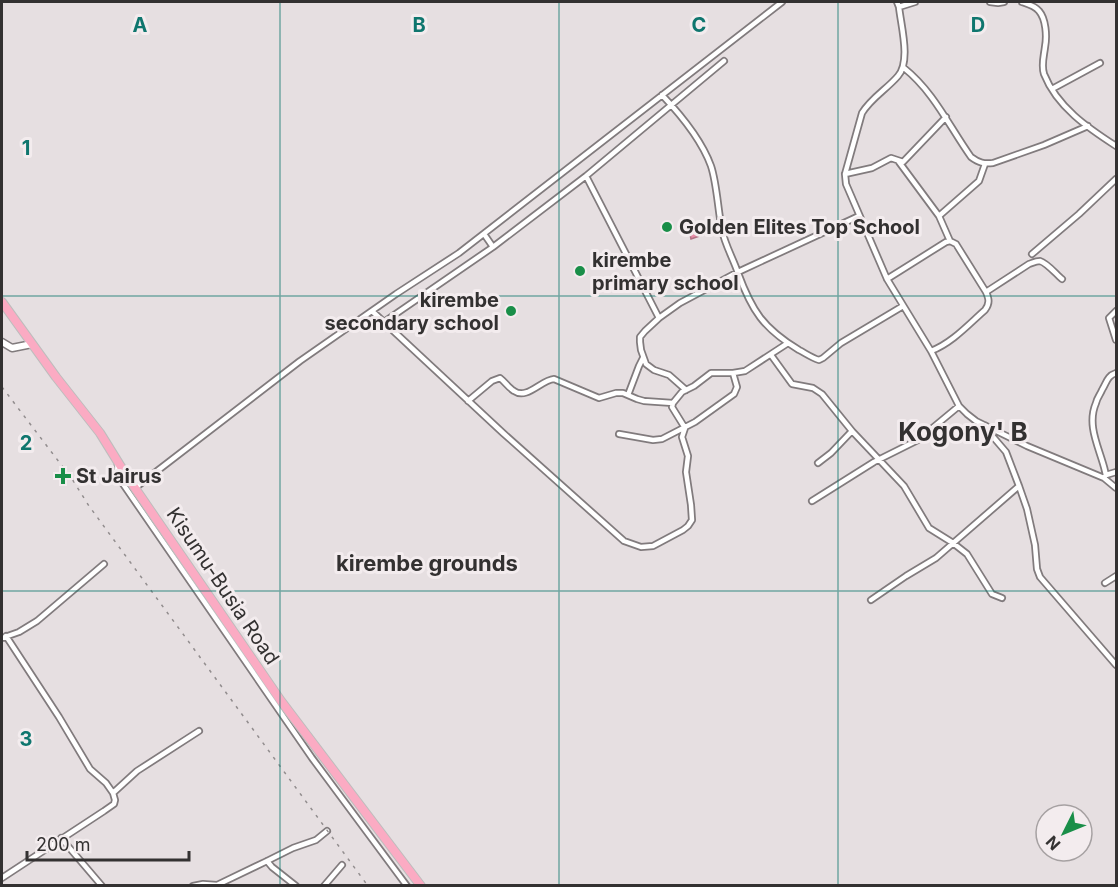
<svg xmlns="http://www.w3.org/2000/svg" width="1118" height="887" font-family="Inter,sans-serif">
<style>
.water{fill:#e78ca7;stroke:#b17184;stroke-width:1.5}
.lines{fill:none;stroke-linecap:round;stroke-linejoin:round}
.minor-casing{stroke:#817b7d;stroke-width:8}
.tertiary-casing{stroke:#817b7d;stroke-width:9}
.trunk-casing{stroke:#bebdbd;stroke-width:10}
.minor{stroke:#fff;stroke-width:4.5}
.tertiary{stroke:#fff;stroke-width:6}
.trunk{stroke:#fbabc3;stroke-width:8}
.rail{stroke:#928d8e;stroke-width:1.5;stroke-dasharray:3 6;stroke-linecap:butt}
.grid{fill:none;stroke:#0f766e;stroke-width:1.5;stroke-opacity:0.55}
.poi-dot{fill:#198e48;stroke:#f3ecee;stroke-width:2}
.labels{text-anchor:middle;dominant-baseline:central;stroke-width:6;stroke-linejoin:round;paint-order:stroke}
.poi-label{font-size:20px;font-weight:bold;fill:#333131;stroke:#f3ecee;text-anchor:start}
.street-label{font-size:20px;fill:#333131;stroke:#f3ecee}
.quarter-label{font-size:22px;font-weight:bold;fill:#333131;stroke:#f3ecee}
.district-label{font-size:26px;font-weight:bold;fill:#333131;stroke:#f3ecee}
.grid-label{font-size:20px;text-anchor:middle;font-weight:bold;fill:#0f766e;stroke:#f3ecee;stroke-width:6;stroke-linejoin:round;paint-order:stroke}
</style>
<rect width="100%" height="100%" fill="#e6dfe1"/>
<path class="water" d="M708,223l3,9 -20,7 -2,-9z"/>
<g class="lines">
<defs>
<path id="minor" d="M897,2l2,5c2,19 12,54 -1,69 -11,13 -27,22 -36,37l-17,61 1,10 41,95 44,72 28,55 8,8 9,7 51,25 77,32 12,10
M990,2l8,1 6,-1
M1022,2c6,2 13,4 17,9 7,8 8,25 6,36 -1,9 -4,18 -1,27 13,33 44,54 72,72
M899,7l16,-5
M904,68c30,24 45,58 67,89 8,6 13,7 22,6l51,-18 44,-19
M1052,89l48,-26
M662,95c18,19 40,46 49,71 6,18 7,45 11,64 3,15 11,28 16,43 14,38 25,55 61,77 6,3 13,8 20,10l4,-2 18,-15 62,-37
M899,162l40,54 11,25
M845,174l27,-6 19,-10 12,4 43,-45
M586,176l73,142
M939,216l40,-35 6,-17
M484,234l9,13
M1032,254l47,-40 37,-35
M887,279l59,-37 4,-1 6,3 30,48c3,7 4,11 -1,18 -16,14 -33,33 -54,41
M986,292l43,-28c3,-1 7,-3 11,-3 7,2 16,13 22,18
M372,311l131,122 121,108 17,6 12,-1 30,-16 5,-4 4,-6 -1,-15 -5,-33 2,-16 -6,-19 3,-9 -13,-21 1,-4 9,-11 12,-6 17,-13h22l12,-2 43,-28
M1116,311l-7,7 7,22
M384,322l109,-75 93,-71 138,-115
M771,355l21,29 21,4 9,6 30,37 52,55 25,42 24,15 14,11 25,40 10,4
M686,390l-17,-15 -15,-5 -8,-6 -5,-14 -1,-8v-5l5,-6 14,-13 21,-15 58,-31 121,-56
M628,395l11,-29 4,-8
M468,401l24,-20 8,-3c5,4 9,10 14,13 13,9 27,-11 40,-12l45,19 17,-5h7l14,6 7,2 29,2
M986,426l2,5 18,21 13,34 8,23 8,36 2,24 3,8 76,88
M619,434l34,6 9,-1 33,-17 39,-28 3,-7 -4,-14
M118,462l-1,10 6,12 189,274 95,128
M818,463l13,-10 21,-22
M1106,475l10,-3
M1104,478l2,-3 -1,-4c-5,-22 -19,-45 -9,-68 1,-5 4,-8 6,-13 5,-8 5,-14 14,-17
M135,488l165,-127 96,-67 63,-41 323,-251
M812,501l62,-39 44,-22 41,-34
M1105,583l11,-7
M871,600l35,-24 30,-18 83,-72
M2,638l17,-6 18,-11 67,-57
M113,793l24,-22 62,-40
M61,838l41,48
M267,861l5,6 24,19
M2,878l102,-67 10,-7 1,-4 -2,-7 -7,-10 -16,-14 -31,-52 -53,-81
M193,886l10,-2 14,1 50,-24 26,-13 23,-8 11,-9
M324,886l18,-21"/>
<path id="tertiary" d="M2,342l10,6 20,-4"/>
<path id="trunk" d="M2,302l54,75 44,56 26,42 155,226 140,185"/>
</defs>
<use href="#minor" class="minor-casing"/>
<use href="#tertiary" class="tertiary-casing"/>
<use href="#trunk" class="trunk-casing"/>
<use href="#minor" class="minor"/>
<use href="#tertiary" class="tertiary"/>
<use href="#trunk" class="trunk"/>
<path class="rail" d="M2,387l70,92 17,27 279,380"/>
</g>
<path class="grid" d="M280,2v884M559,2v884M838,2v884M2,296h1114M2,591h1114"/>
<g class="poi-dot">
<circle cx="667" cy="227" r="6"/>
<circle cx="580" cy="271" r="6"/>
<circle cx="511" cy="311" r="6"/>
<path d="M60 467h6v6h6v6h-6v6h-6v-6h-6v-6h6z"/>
</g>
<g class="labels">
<g class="poi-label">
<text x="679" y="227">Golden Elites Top School</text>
<text x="592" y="260">kirembe<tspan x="592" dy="23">primary school</tspan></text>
<text x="499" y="300" text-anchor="end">kirembe<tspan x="499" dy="23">secondary school</tspan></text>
<text x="76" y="476">St Jairus</text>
</g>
<g class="street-label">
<text transform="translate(223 586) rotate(56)">Kisumu-Busia Road</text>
</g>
<g class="quarter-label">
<text x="427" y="563">kirembe grounds</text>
</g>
<g class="district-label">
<text x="963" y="431">Kogony' B</text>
</g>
</g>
<g class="grid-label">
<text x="140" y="32">A</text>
<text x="419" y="32">B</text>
<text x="699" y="32">C</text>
<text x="978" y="32">D</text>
<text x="26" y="155">1</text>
<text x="26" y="450">2</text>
<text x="26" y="746">3</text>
</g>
<rect width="1118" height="887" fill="none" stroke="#333131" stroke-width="6"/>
<g transform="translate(1064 833) rotate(227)"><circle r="28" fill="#f3ecee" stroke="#a6a1a2" stroke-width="1.5"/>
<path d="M0-4.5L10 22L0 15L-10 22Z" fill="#198e48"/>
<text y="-9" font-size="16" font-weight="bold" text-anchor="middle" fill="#333131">N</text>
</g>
<path d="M27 851v9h162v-9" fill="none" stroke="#333131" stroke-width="3"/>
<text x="36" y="851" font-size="18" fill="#333131" stroke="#f3ecee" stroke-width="4.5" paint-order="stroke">200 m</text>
</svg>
